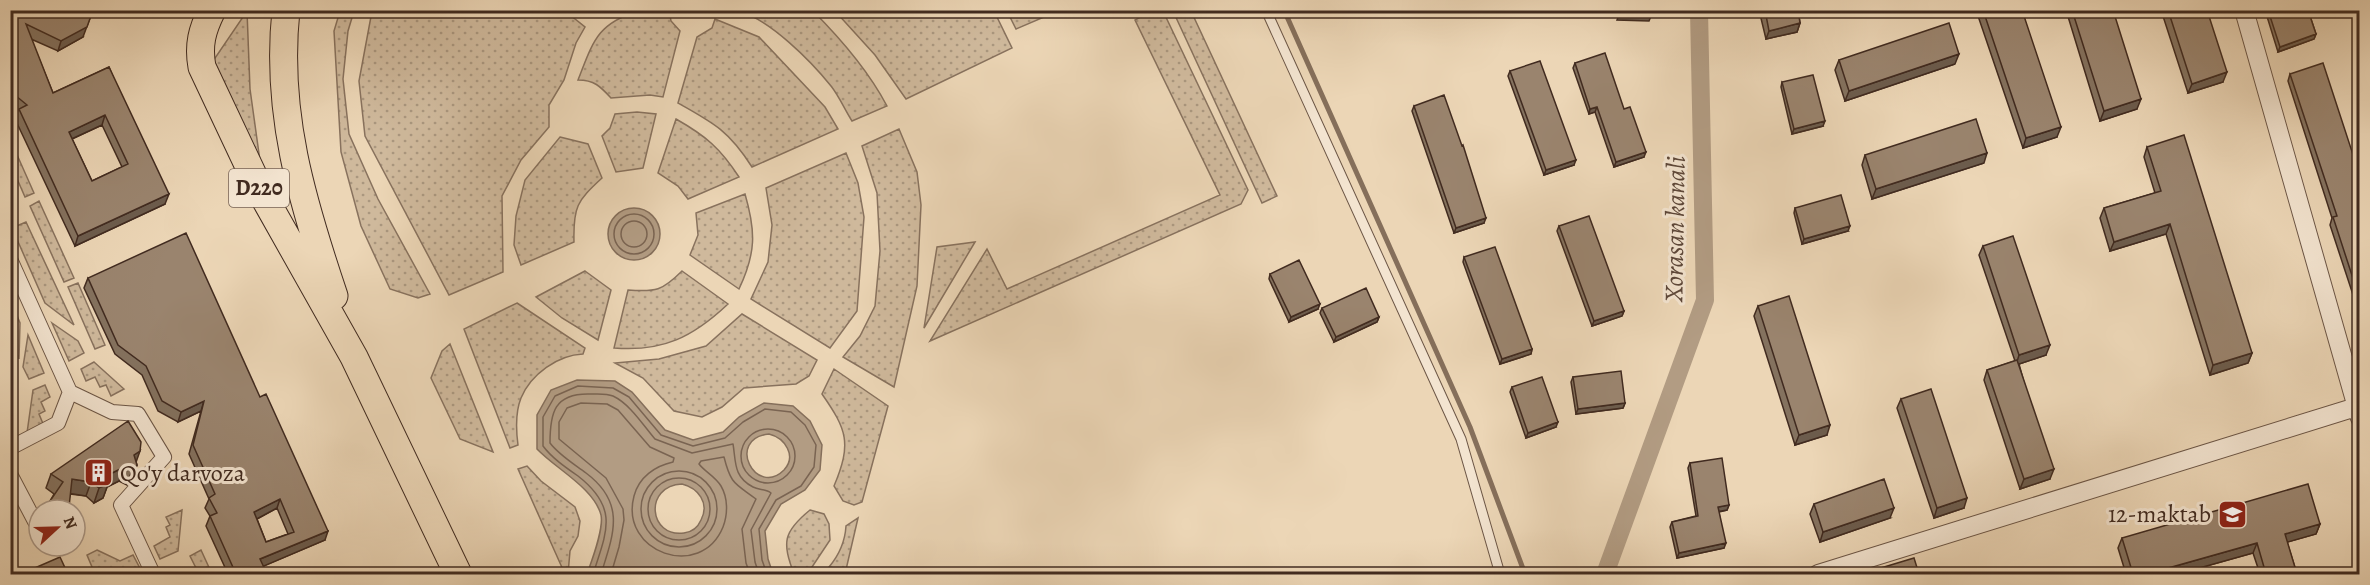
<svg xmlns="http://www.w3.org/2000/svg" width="2370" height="585" font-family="Alegreya,serif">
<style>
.grass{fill:url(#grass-dots);stroke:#88725e;stroke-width:1.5}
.water{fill:#b29c83;stroke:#856f5b;stroke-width:1.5;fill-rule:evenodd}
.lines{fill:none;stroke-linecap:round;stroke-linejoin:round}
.shore{stroke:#7a6452;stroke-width:1.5}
.stream{stroke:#856f5b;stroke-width:5}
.canal{stroke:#b29c83;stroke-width:18}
.service-casing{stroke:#6c5646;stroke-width:11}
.pedestrian-casing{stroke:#6c5646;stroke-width:16}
.minor-casing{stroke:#6c5646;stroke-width:20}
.primary-casing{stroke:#412b20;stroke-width:29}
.service{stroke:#f3e4d0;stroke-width:9}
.pedestrian{stroke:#f3e4d0;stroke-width:14}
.minor{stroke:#f3e4d0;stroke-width:18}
.primary{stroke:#ecd6b6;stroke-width:27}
.wall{fill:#84725f;stroke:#412b20;stroke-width:1.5;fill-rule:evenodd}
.shaded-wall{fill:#6c5c4d;stroke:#412b20;stroke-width:1.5}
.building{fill:#9a846e;stroke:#412b20;stroke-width:1.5;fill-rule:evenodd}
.labels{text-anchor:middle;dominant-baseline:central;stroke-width:6;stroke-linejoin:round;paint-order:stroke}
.shield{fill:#f3e4d0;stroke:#766255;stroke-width:1.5}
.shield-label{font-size:22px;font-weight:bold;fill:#412b20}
.poi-label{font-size:24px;fill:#412b20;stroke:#f3e4d0;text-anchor:start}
.water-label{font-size:26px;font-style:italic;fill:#5d4739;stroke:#f3e4d0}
</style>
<defs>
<pattern id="grass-dots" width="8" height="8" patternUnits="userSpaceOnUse" patternTransform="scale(1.5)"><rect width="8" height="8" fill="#cfb99c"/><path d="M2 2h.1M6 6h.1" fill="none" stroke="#aa977f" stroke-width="1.8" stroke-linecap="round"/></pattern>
</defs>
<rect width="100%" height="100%" fill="#ecd6b6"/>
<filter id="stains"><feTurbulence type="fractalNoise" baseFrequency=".00333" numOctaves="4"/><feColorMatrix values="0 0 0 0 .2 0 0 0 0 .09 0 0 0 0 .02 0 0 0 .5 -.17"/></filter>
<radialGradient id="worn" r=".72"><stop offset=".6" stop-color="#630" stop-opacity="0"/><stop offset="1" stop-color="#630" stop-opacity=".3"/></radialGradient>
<path class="grass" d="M893,10l8,4 30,-4 63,1 18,37 -106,51 -31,-44 -40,-44z
M247,11l3,78 11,79 -48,-107z
M340,11h14l-6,20 -5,48 6,55 29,65 52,95 -12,4 -28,-9 -29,-63 -20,-74 -7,-121z
M372,11h193l20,16 -9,16 -12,37 -15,25v22l-28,33 -19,36 1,76 -54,23 -84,-159 -6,-55z
M639,11h30l2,10 9,10 -17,66 -13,-2 -39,3c-11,-12 -17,-18 -33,-18 15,-38 19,-57 61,-69z
M739,11h74c29,29 55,59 74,95l-35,15c-7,-11 -13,-25 -21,-35 -21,-26 -61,-66 -92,-75z
M1007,11h51l-42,18z
M1151,11h12l85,179 -7,14 -311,137 57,-92 20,40 213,-94 -85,-175z
M1173,11h18l86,185 -15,7z
M715,19l44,18 66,70 13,22 -86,38c-23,-36 -38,-44 -74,-64l19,-66 15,-9z
M637,112l19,2 -13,54 -27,4 -14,-36 8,-8 5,-14z
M676,119c30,17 44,29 63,58l-51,22 -10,-13 -20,-13z
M899,129l18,43 4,33 -4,81 -23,101 -51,-30 17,-21 15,-30 5,-55 -3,-58 -15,-47z
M560,137l28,7 14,34c-25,23 -29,29 -28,64l-53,23 -7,-20 2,-29 9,-36z
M10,139l24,54 -9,4 -14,-32z
M846,153l12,30 6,34 -7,94 -27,37 -79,-49 17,-37 4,-37 -6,-37z
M745,194c11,38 11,59 -6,95l-49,-34 8,-20 -2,-22z
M39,201l35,77 -10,4 -34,-76z
M26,222l48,103 -29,-22 -33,-75z
M975,242l-51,86 13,-81z
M585,271l26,19 -13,50 -36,-22 -26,-21z
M682,271l46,33c-35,33 -65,48 -114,44l14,-58c28,2 34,1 54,-19z
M78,283l27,62 -10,4 -27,-62z
M11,301l9,22 -1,36 -8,-19z
M517,303l68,45 -2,6c-25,1 -52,20 -62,44 -6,15 -5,32 -3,47l-8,3 -46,-119z
M742,314l75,46 -8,16 -13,8 -52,4 -22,19 -20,10 -28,-6 -31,-33 -28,-15 44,-4 47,-13z
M52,323l26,18 6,12 -15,8z
M28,335l16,38 -15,6 -6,-12z
M450,344l43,108 -33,-13 -29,-61 11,-27z
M94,362l30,27 -13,7 -5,-11 -6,2 -5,-10 -9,4 -5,-12z
M834,369l54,37 -26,96 -8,3 -11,-4 -9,-15c18,-43 13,-56 -12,-92z
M45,385l5,12 -9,5 4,9 -6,3 5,12 -17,7 6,-43z
M527,466l14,15 34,26 5,14 -2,15 -8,15 -2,23 -4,-2 -46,-103z
M182,510l-4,41 -18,8 -6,-13 16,-9 -4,-10 4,-2 -4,-8z
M810,510l14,4 5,10 1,16 -20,30 -16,4c-12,-32 -11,-42 16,-64z
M858,518l-13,56h-15l-1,-7c11,-13 16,-25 17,-41z
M97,550l23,11 13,-6 10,19h-48l-8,-19z
M201,550l11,24h-13l-9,-18z"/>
<path class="water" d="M608 234a26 26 0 1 1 52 0a26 26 0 1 1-52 0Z
M577,380l38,1 17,11 33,38 28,10 30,-8 16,-15 25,-14 29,3 17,15 12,24 -2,25 -15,20 -24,14 -16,27 3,28 5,15h-186c5,-14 17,-45 14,-59 -7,-27 -45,-46 -64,-66v-34l14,-25zM769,434c16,4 28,22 15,36 -28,28 -59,-31 -15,-36zM682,484c16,4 28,19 19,36 -3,7 -9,12 -17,13 -35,5 -41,-47 -2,-49z"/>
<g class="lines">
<path class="shore" d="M614 234a20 20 0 1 1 40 0a20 20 0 1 1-40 0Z
M621 234a13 13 0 1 1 26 0a13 13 0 1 1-26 0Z
M741 456a27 27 0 1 1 54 0a27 27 0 1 1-54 0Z
M641 509a38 38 0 1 1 76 0a38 38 0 1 1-76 0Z
M648 509a31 31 0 1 1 62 0a31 31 0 1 1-62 0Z
M593,574c14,-43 26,-66 -15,-98 -13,-9 -26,-18 -35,-30v-29l12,-21 23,-10 35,2 16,9 32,38 32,11 32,-8 18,-16 22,-13 26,3 14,13 11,20 -2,22 -13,19 -25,14 -17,29 3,31 5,14
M601,574c13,-41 25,-71 -15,-101 -12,-9 -27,-18 -36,-30 0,-30 4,-50 40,-49 7,0 16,-1 23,2 17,8 30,29 42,43l37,14 41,-9c3,17 0,33 20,43 6,3 13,2 18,6l-20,37 4,32 4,12
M611,574l8,-27 5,-27 -1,-11 -17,-31 -47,-39v-17l8,-14 14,-5 26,1 11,6 32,37 24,11 -1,4c-18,4 -34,15 -39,34 -15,57 67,85 89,31 5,-13 5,-29 -2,-41 -6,-10 -16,-14 -22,-22l2,-3 23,-4c7,28 11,26 32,42l-14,30 4,34 4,11"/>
<path class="stream" d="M1284,10l186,417 55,147"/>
<path class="canal" d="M1605,574l100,-274 -6,-290"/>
<defs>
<path id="service" d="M1266,10l195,429 39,135"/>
<path id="pedestrian" d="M10,259l60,133 -12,31 -48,25
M70,392l42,20 26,2 26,43 -43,48 32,69
M10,474l29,55"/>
<path id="minor" d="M2244,10l116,408
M1818,574l538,-167"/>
<path id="primary" d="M212,10c-10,20 -14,35 -10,57l58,123 94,167 104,217
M286,10c-11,102 16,191 48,286"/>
</defs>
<use href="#service" class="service-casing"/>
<use href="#pedestrian" class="pedestrian-casing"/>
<use href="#minor" class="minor-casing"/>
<use href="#primary" class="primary-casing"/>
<use href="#service" class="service"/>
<use href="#pedestrian" class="pedestrian"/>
<use href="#minor" class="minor"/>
<use href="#primary" class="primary"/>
</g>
<path class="wall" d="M10,10l73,27 -25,14 -27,-12 22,54 56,-26 56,137 -90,42 -60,-127 3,-9 -8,-6zM102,125l20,42 -30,14 -20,-42z
M1759,10h39l2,13 -3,9 -31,7z
M1976,10h46l35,127 -34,11z
M2066,10h47l24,99 -37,12z
M2161,10h46l16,72 -35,11z
M2265,10h43l8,24 -2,5 -36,13z
M1839,60l116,4 -110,37 -10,-31z
M1575,63l49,46 20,48 -30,10 -19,-55 -6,2 -16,-46z
M1510,71l64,94 -30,10 -36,-99z
M2290,74l69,116 -4,2 5,15v109l-30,-91 2,-7 -44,-137z
M1782,82l41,44 -31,8 -11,-47z
M1414,106l70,117 -30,10 -42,-122z
M2147,147l105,206 -4,10 -38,12 -44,-141 -56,17 -10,-33 4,-10 51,-15 -11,-36z
M1865,155l119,8 -112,36 -10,-34z
M1795,208l53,23 -46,13 -8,-31z
M1559,226l65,85 -2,5 -30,10 -35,-95z
M1983,246l63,109 -27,9 31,115 -30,10 -36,-109 3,-10 28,-9 -36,-106z
M1464,257l68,92 -1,5 -31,10 -37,-102z
M1270,274l48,35 -29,13 -20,-43z
M88,278l237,262 -62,26 4,8h-39l-22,-48 4,-10 -5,-8 4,-9 -20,-45 12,-43 -23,11 -20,-11 -16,-36 -27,-21 -31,-66zM277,508l11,26 -22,8 -9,-23z
M1758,306l69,129 -32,10 -41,-129z
M1322,308l57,9 -2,5 -43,20 -14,-29z
M1573,377l52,26 -2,5 -47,6 -5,-32z
M1512,387l44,40 -30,11 -16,-46z
M1901,399l63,109 -30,10 -37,-110z
M136,462l1,3 -5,14 -5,6 -8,-4 -12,6 -4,11 -9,5 -8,-7 -16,-2 -3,16h-21l4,-9 4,-7 -8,-6 5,-14z
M1690,463l39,42 -2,5 -8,2 5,36 -47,10 -7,-31 2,-5 24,-6 -8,-48z
M1814,504l76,14 -70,24 -10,-28z
M2320,524l-4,10 -29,8 10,32h-37l-7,-21 -75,21h-52l-8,-26 4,-10z"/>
<path class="shaded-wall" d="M93,10l-10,27 -25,14 3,-10z
M1619,15l32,1 -2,5 -32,-1z
M1800,23l-3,9 -31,7 3,-8z
M2316,34l-2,5 -36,13 2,-5z
M1959,54l-4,10 -110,37 4,-10z
M2227,72l-4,10 -35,11 4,-9z
M2141,99l-4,10 -37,12 4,-10z
M1597,107l-2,5 -6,2 1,-5z
M105,115l-3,10 -37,17 4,-10z
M1825,121l-2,5 -31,8 2,-5z
M2061,127l-4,10 -34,11 3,-10z
M1646,152l-2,5 -30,10 2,-5z
M1987,153l-3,10 -112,36 4,-10z
M1576,160l-2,5 -30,10 2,-5z
M2360,184l-1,6 -9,3 3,-7z
M169,194l-4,10 -90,42 3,-10z
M1486,218l-2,5 -30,10 2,-5z
M2170,224l-4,10 -56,17 4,-9z
M1850,226l-2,5 -46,13 2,-5z
M1320,304l-2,5 -29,13 2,-5z
M1624,311l-2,5 -30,10 2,-5z
M1379,317l-2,5 -43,20 2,-5z
M2050,345l-4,10 -30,10 3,-10z
M1532,349l-1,5 -31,10 2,-5z
M2252,353l-4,10 -38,12 3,-10z
M204,401l-3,10 -23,11 3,-10z
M1625,403l-2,5 -47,6 2,-5z
M1558,422l-2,5 -30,11 2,-5z
M1830,425l-3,10 -32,10 4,-10z
M140,451l-5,14 -7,5 6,-15z
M137,465l-5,14 -5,6 5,-15z
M124,467l-5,14 -12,6 -4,11 -9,5 5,-15 9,-13z
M2054,469l-4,10 -30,10 4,-10z
M72,479l19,3 -5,14 -19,-3z
M1967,498l-3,10 -30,10 3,-10z
M280,499l-3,9 -26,14 3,-10z
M1729,505l-2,5 -11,2 2,-5z
M1894,508l-4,10 -70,24 3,-10z
M2320,524l-4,10 -35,10 4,-10z
M328,531l-3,9 -68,29 3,-10z
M1726,543l-2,5 -47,10 2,-5z
M2257,543l-4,10 -75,21h-31z"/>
<path class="building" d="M10,10h83l-6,17 -26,14 -35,-17 27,69 56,-26 60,127 -91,42 -59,-127 8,-4 -17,-14zM105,115l23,49 -36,17 -23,-49z
M1619,10h32v6l-32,-1z
M1765,10h33l2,13 -31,8z
M1983,10h39l39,117 -35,11z
M2072,10h41l28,89 -37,12z
M2168,10h39l20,62 -35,12z
M2268,10h40l8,24 -36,13z
M1949,23l10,31 -110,37 -10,-31z
M1605,53l19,56 6,-2 16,45 -30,10 -19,-55 -7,2 -15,-46z
M1540,61l36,99 -30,10 -36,-99z
M2323,63l37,113v8l-7,2 7,21v93l-27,-83 4,-1 -47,-142z
M1813,75l12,46 -31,8 -12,-47z
M1444,95l18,51 1,-1 23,73 -30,10 -42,-122z
M1976,119l11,34 -111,36 -11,-34z
M2184,135l68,218 -39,12 -43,-141 -56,18 -10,-34 57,-17 -14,-44z
M1841,195l9,31 -46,13 -9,-31z
M1589,216l35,95 -30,10 -35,-95z
M186,233l74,164 6,-3 62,137 -68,28 7,15h-31l-26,-58 7,-3 -8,-15 6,-4 -22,-49 11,-44 -23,11 -19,-11 -16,-35 -28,-21 -30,-67zM280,499l14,33 -28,10 -12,-30z
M2013,236l37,109 -31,10 -36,-109z
M1495,247l37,102 -30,10 -38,-102z
M1299,260l21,44 -29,13 -21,-43z
M1366,288l13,29 -43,20 -14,-29z
M1789,296l41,129 -31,10 -41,-129z
M2017,360l37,109 -30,10 -37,-109z
M1621,371l4,32 -47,6 -5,-32z
M1542,377l16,45 -30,11 -16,-46z
M1931,389l36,109 -30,10 -36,-109z
M128,421l13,21 -1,9 -6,4 3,10 -5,5 -8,-3 -16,8 1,9 -10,4 -8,-6 -19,-3 -3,28 -4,3h-12l-3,-9 13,-19 -12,-8z
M1722,458l7,47 -11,2 8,36 -47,10 -7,-31 26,-6 -8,-53z
M1884,479l10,29 -71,24 -9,-28z
M2308,484l12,40 -35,10 12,40h-31l-9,-31 -110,31h-14l-11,-36z
M60,557l7,15 7,-3 2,5h-55z
M1914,558l5,16h-58z
M10,559l7,15h-7z"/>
<defs>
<symbol id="building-square" viewBox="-11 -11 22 22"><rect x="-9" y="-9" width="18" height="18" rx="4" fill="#8f2418" stroke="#f3e4d0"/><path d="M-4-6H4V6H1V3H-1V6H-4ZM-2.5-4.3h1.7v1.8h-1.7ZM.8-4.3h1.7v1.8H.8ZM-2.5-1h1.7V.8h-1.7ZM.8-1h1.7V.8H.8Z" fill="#fff"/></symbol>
<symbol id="school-square" viewBox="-11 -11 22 22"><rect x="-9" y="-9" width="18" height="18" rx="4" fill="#8f2418" stroke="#f3e4d0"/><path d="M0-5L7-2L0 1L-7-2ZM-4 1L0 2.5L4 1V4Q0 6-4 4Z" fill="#fff"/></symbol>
</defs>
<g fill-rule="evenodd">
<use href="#building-square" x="82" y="456" width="33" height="33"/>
<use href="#school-square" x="2216" y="498" width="33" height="33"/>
</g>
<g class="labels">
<rect class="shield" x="229" y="169" width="60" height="38" rx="4.5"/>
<g class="shield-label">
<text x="259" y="188">D220</text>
</g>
<g class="poi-label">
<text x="120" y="473">Qo'y darvoza</text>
<text x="2211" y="514" text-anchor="end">12-maktab</text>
</g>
<g class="water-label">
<text transform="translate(1675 229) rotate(-89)">Xorasan kanali</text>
</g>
</g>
<rect width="2370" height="585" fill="none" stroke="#ecd6b6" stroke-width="36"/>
<rect x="12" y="12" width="2346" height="561" fill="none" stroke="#412b20" stroke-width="3"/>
<rect x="18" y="18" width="2334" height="549" fill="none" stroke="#412b20" stroke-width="1.5"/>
<g transform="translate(57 528) rotate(68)"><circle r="28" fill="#f3e4d0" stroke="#ac9a8a" stroke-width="1.5"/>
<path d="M0-4.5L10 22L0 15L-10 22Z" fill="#8f2418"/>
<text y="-9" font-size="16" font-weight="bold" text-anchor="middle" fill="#412b20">N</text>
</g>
<rect width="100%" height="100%" filter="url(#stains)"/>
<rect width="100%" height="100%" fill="url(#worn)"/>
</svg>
